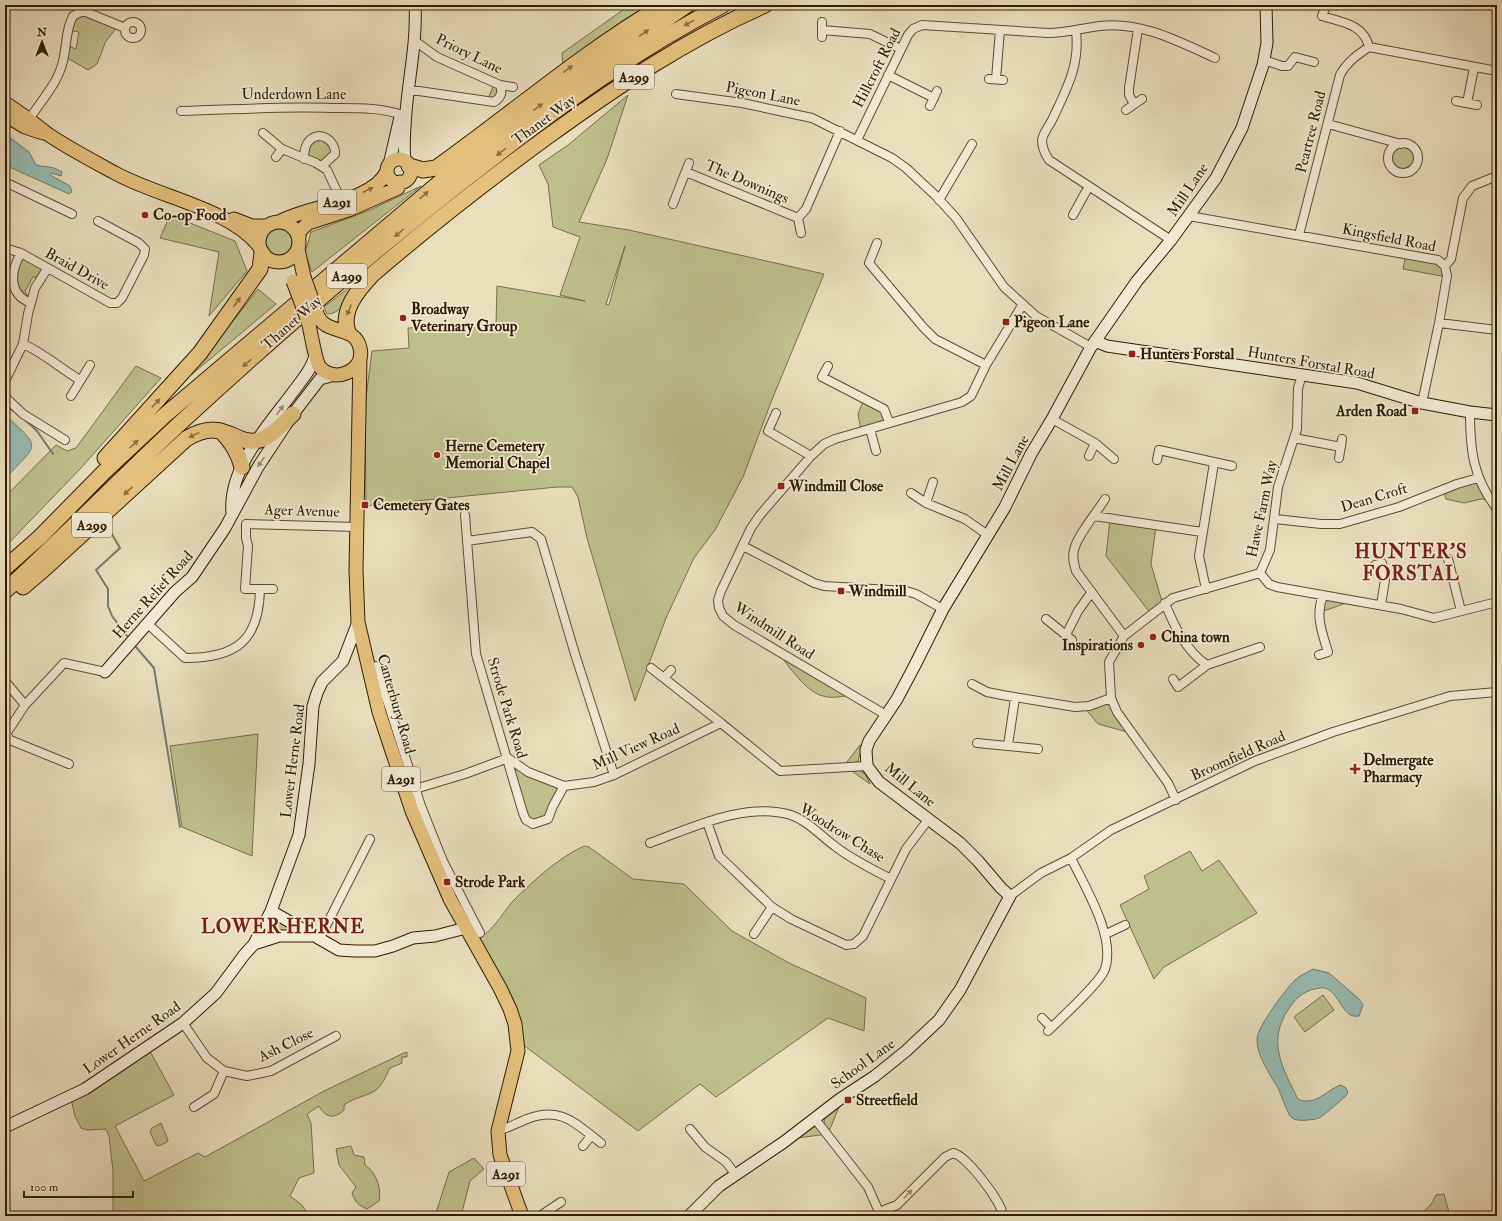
<svg xmlns="http://www.w3.org/2000/svg" width="1502" height="1221" font-family="'IM FELL Double Pica',serif">
<style>
.green{fill:#bec08c;stroke:#786e46;fill-rule:evenodd}
.water{fill:#98bcb5;stroke:#707c6d}
.lines{fill:none;stroke-linecap:round;stroke-linejoin:round}
.stream{stroke:#707c6d;stroke-width:2}
.street-casing{stroke:#604c30;stroke-width:10}
.secondary-casing{stroke:#331b01;stroke-width:13}
.primary-casing{stroke:#331b01;stroke-width:15}
.highway-casing{stroke:#331b01;stroke-width:17}
.street{stroke:#f1ead4;stroke-width:8}
.secondary{stroke:#f1ead4;stroke-width:11}
.primary{stroke:#e4c07e;stroke-width:13}
.highway{stroke:#e4c07e;stroke-width:15}
.primary-bridge-casing{stroke:#331b01;stroke-width:15;stroke-linecap:butt}
.primary-bridge{stroke:#e4c07e;stroke-width:13}
.oneway{fill:#8c6e40}
.oneway2{fill:#9c8d75}
.poi-dot{fill:#8f2418;stroke:#f1ead4;stroke-width:1.5}
.labels{text-anchor:middle;dominant-baseline:central;stroke-width:3.5;stroke-linejoin:round;paint-order:stroke}
.shield{fill:#f1ead4;stroke:#6c5940;stroke-width:1}
.shield-label{font-size:14px;font-weight:bold;fill:#331b01}
.street-label{font-size:15px;fill:#331b01;stroke:#f1ead4}
.poi-label{font-size:15px;font-weight:bold;fill:#331b01;stroke:#f1ead4;text-anchor:start}
.district-label{font-size:19px;font-weight:bold;letter-spacing:1px;fill:#7a1f14;stroke:#f1ead4}
</style>
<rect width="100%" height="100%" fill="#e9dfbd"/>
<filter id="stains"><feTurbulence type="fractalNoise" baseFrequency=".005" numOctaves="4"/><feColorMatrix values="0 0 0 0 .2 0 0 0 0 .09 0 0 0 0 .02 0 0 0 .5 -.17"/></filter>
<radialGradient id="worn" r=".72"><stop offset=".6" stop-color="#630" stop-opacity="0"/><stop offset="1" stop-color="#630" stop-opacity=".3"/></radialGradient>
<path class="green" d="M630,5h19l-27,16 -59,44 -1,-12z
M81,12l37,14 -12,15 -9,23 -9,6 -24,-14 2,-11 10,4 3,-17 -11,-2 2,-8z
M495,82l6,14 -14,5z
M628,95l-21,64 -28,63 50,8 195,44 -53,128 -28,75 -28,53 -21,28 -28,60 -31,83 -48,-163 -9,-41 -6,-10h-15l-191,19 -1,-101 7,-54 37,-3 -1,-20 88,-4 1,-38 88,15 -25,-6 20,-58 -27,-10 -5,-43 -9,-19 29,-20zM625,246l-16,59h-1l-2,-1z
M321,136l14,12 -13,18 -18,-13 2,-6z
M1388 158a15 15 0 1 1 30 0a15 15 0 1 1-30 0Z
M421,186l-109,86 -7,-19 6,-21 59,-22z
M170,215l65,26 12,30 -38,45 10,-64 -59,-14z
M266 242a13 13 0 1 1 26 0a13 13 0 1 1-26 0Z
M21,253l26,16 -5,8h-9l-8,14 6,12 -17,-18z
M1406,254l32,6 9,17 -44,-8z
M355,283c-7,12 -12,31 -28,31l-3,-7z
M258,289l18,15 -85,71z
M136,366l25,12 -80,90 -76,79v-50l51,-52 11,6 9,-3z
M864,399l20,10 5,13 -28,9 -3,-17z
M1476,482l14,18 -9,-1 -17,4 -18,-4 -3,-10z
M1110,519l46,7 -5,38 12,41 -12,9 -45,-58z
M1323,595l29,6 -34,12z
M777,650l75,45c-9,1 -20,4 -29,1 -17,-4 -36,-31 -46,-46z
M1111,698l20,35 -33,-9 -15,-18z
M258,734l-6,122 -70,-29 -12,-81z
M860,745l2,1 -4,15 -5,2 -6,-1z
M508,758l56,28 -16,33 -22,1z
M856,768l10,7 4,9 -17,-12z
M584,846l5,1 44,32 51,5 48,47 57,32 77,35 -2,33 -36,-13 -112,79 -16,-13 -62,47 -116,-87 -49,-103c19,-7 27,-25 40,-40 20,-20 45,-43 71,-55z
M1190,851l12,20 17,-11 38,53 -93,54 -10,12 -34,-74 29,-16 -5,-13z
M271,911l42,25 -59,8z
M1323,995l11,15 -29,22 -11,-15z
M146,1044l28,51 -59,31 29,55 54,-28 7,4 119,-66 80,-38 3,-1v5h-5v6l-12,5c-4,8 -7,16 -14,22 -8,6 -21,7 -32,15v5c-10,10 -19,7 -25,-4l-12,8 4,9 3,50 -15,5 -9,18 12,9 7,11h-196v-45l-4,-35 -3,-7 -19,1 -6,-2 -6,-12 -4,-17z
M841,1102l-13,32 -31,4 14,-11h5l8,-3 1,-8z
M161,1123l7,17 -1,2 -8,4 -3,-1 -6,-13 2,-4z
M351,1146l3,9 10,2 1,8c11,7 17,23 14,36l-12,8c-9,-4 -12,-7 -15,-16l4,-6 -17,-22 -3,-16z
M474,1158l10,11 -14,12 -9,35h-26l14,-44z
M1444,1194l6,22h-30l12,-13 4,-8z"/>
<path class="water" d="M5,134l24,18 7,13c11,3 15,0 26,7l-1,4 -10,-3 -1,2 20,11 2,6 -3,2 -64,-29z
M5,415c38,34 33,28 0,64z
M1313,969l16,4 30,26 4,6 -4,11c-19,4 -20,-31 -39,-28 -14,2 -23,8 -30,19 -24,33 -8,60 8,92 17,8 28,-9 43,-14l5,3 2,5c-2,4 -24,22 -29,25 -6,2 -22,4 -27,0 -4,-3 -11,-23 -14,-30 -8,-13 -22,-34 -21,-50 1,-12 29,-49 38,-58 5,-5 12,-7 18,-11z"/>
<g class="lines">
<path class="stream" d="M5,406l12,7
M22,417l15,14 16,23
M110,531l10,17 -24,22 12,19v17l4,10 15,20
M136,647l18,21 26,159"/>
<defs>
<path id="street" d="M1326,6l-4,10c19,6 42,8 47,31
M125 30a8 8 0 1 1 16 0a8 8 0 1 1-16 0Z
M822,30l48,4 31,15
M1076,31c4,34 -9,57 -23,87 -3,7 -10,15 -11,22 0,8 3,14 7,20l122,80
M822,37v-15
M415,41l22,16 63,28 13,2
M1264,60l18,6h6l7,-9 19,5
M888,75l46,23
M989,79l14,1
M996,79l4,-49
M408,91h11l75,11c7,-4 9,-10 6,-17
M676,94l66,9 70,15 80,40 14,10 30,28 20,22 48,69 32,29 55,31
M1456,101l21,4
M1467,103l7,-35
M1134,104l-5,-9v-7l9,-59
M930,106l7,-15
M1126,110l16,-11
M181,111c50,-1 99,-5 149,-3 26,0 51,-1 76,8
M27,123c11,-19 29,-37 35,-58 5,-16 3,-35 11,-49l8,-4h5l39,16
M1328,124l73,20
M263,133l19,16 34,14 11,7 14,30
M857,140l51,-105 5,-6 9,-4 126,8c18,0 35,-5 52,-7 41,-5 80,16 115,32
M1388 158a15 15 0 1 1 30 0a15 15 0 1 1-30 0Z
M276,157l6,-8
M304,159c0,-6 1,-14 5,-18 11,-12 27,0 26,13l-13,12
M686,172l112,46 8,-9 34,-78
M5,182l67,32
M939,200l33,-56
M673,204l16,-41
M1073,215l16,-29
M1189,216l249,44 7,6 2,10 -8,47 -17,80
M798,218l3,15
M1299,235l41,-160c7,-13 17,-20 29,-28l128,24
M877,243l-8,20 54,64 12,12 51,26
M5,248l16,5 89,50h7l5,-5 22,-43 1,-6 -6,-6 -41,-22
M21,253c-10,17 -14,41 10,50
M1445,266l6,-7 12,-61 9,-12 25,-10
M1439,323l58,7
M23,344c21,9 38,25 57,36
M828,366l-6,11 62,32 5,13
M5,381l18,-37 5,-30 7,-26 12,-19
M71,396l19,-31
M5,397l18,17 42,26
M1470,412c0,38 3,66 27,97
M776,413l-8,18 43,25
M1052,419l43,24 19,16
M870,429l6,22
M1294,438l47,9
M1089,456l6,-13
M1339,458l3,-19
M1157,460l2,-10 73,16
M911,493l15,10 39,16 24,17
M1105,499c-8,13 -28,37 -31,51 -2,7 0,14 2,21l48,65
M926,503l7,-21
M465,515l11,139 47,159 3,7 7,4 15,-5 5,-13 11,-20
M1094,516l108,16
M1275,519l46,5h19l59,-17 58,-23 21,-6
M467,541l65,-9 9,7 34,115 39,121
M743,546l71,37 10,3 82,5 10,3 27,15
M1448,559l13,52
M1375,565l7,-2 3,17 -4,25
M1260,573l9,11 8,3 124,22 33,9 63,-16
M273,589h-28l3,-43 -2,-8v-14l111,3
M1206,589l-7,-33 15,-93
M1165,603c9,23 21,48 42,62l53,-18
M1046,619l26,21
M148,624l37,34c51,0 74,-17 75,-69
M1066,635l12,-24 13,-18
M1319,655l9,-3c-6,-20 -13,-36 -5,-57
M376,666l45,140 22,55 37,72
M651,668l70,55
M664,678l7,-8
M1173,679l5,8 29,-22
M5,681l20,24
M972,684l15,8 15,3 73,12 14,-1 22,-8
M886,715l-152,-90 -11,-9 -4,-8 -1,-8 3,-9 30,-63 9,-13 51,-59 13,-12 11,-5 127,-37 9,-6 15,-31 37,-61
M977,743l61,6
M1008,745l7,-47
M69,764l-59,-24 -4,-6 19,-29 39,-42 41,9
M405,792l60,-18 43,-16 20,14 36,14 30,-4 20,-7 107,-52 59,48 87,-5
M1176,800l-8,-17 -51,-71 -6,-14 -2,-36 15,-26 49,-38 87,-25 10,-23 8,-63 19,-58 1,-41 4,-13
M707,822l12,34 53,51 19,12 55,26 8,-1 9,-8 43,-87 22,-29
M650,843c41,-15 96,-42 141,-28 17,6 30,21 45,32 17,13 36,22 55,32
M1010,896l31,-23 30,-15 40,-28 144,-69 78,-29 117,-36 47,-4
M754,934l18,-27
M1106,934l19,-9
M319,940l51,-101
M1042,1018l9,9
M183,1023l24,35 17,13 23,5 24,-5 65,-35
M1048,1031c12,-12 53,-49 57,-62 11,-32 -20,-82 -34,-111
M194,1107l20,-13 10,-23
M815,1119l53,68 11,25
M690,1129l15,18 21,15 10,13
M498,1131c10,-3 19,-8 29,-12 34,-13 48,4 74,24
M583,1146l8,-10
M540,1216l21,-14
M879,1216v-4l18,-7 48,-48 8,-4c13,2 49,49 50,63"/>
<path id="secondary" d="M405,161c-2,-17 0,-32 1,-49 3,-36 11,-71 9,-107
M389,165l11,-48
M1095,341l12,5 250,37 65,20 48,9 27,3
M232,513c-4,-45 36,-87 61,-121 8,-11 19,-23 22,-37
M105,672l70,-80 17,-15 33,-49 33,-61 35,-53 27,-35 15,-4
M271,911l68,39 16,1h20l18,-5 20,-8 22,-2 31,-8
M254,944l17,-33 28,-76 10,-71 4,-58 4,-13 5,-11 21,-21 15,-39
M5,1127l80,-38 98,-66 33,-30 28,-38 10,-11 25,-8h34
M689,1216l30,-30 65,-44 56,-43 35,-23 31,-25 33,-31 21,-30 50,-94 -9,-8 -23,-27 -18,-18 -81,-61 -12,-16 -1,-16 3,-9 28,-42 17,-32 29,-58 62,-102 26,-53 21,-35 39,-72 46,-66 34,-41 45,-62 26,-50 21,-63 4,-22 -1,-38"/>
<path id="primary" d="M5,103c16,10 30,21 44,32 21,14 44,26 66,38 43,24 114,35 144,73
M5,115l20,12 18,6
M387 171a12 12 0 1 1 24 0a12 12 0 1 1-24 0Z
M234,219l18,7h15
M259 242a20 20 0 1 1 40 0a20 20 0 1 1-40 0Z
M279,222c27,-16 95,-20 108,-51
M299,237l1,-6 8,-8 43,-14 47,-21 2,-6
M298,249l6,28
M308,321c3,11 7,38 11,45 14,19 47,5 41,-18 -5,-24 -35,-12 -43,-34
M360,358l-4,212 2,52 21,90 33,99 38,88 50,89 10,21 5,15 3,27 -20,80 2,24 22,61"/>
<path id="highway" d="M409,166l14,4 13,-2c76,-54 147,-116 228,-163
M348,332c-8,-22 11,-43 25,-58 56,-48 115,-94 174,-137 69,-50 140,-98 218,-132
M221,431c11,12 17,21 21,36
M105,458l95,-105 60,-84 2,-16
M5,568l35,-31 65,-66 60,-56 274,-232 132,-99 116,-79
M23,587l20,-17 143,-131c39,-24 50,9 74,1 13,-4 23,-17 33,-26
M5,591c59,-54 114,-111 172,-165 103,-95 209,-187 321,-272 71,-55 145,-108 225,-149"/>
</defs>
<use href="#street" class="street-casing"/>
<use href="#secondary" class="secondary-casing"/>
<use href="#primary" class="primary-casing"/>
<use href="#highway" class="highway-casing"/>
<use href="#street" class="street"/>
<use href="#secondary" class="secondary"/>
<use href="#primary" class="primary"/>
<use href="#highway" class="highway"/>
<defs>
<path id="primary-bridge" d="M304,277l13,37
M293,281l15,40"/>
</defs>
<use href="#primary-bridge" class="primary-bridge-casing"/>
<use href="#primary-bridge" class="primary-bridge"/>
</g>
<defs><path id="oneway-solid" d="M-6-.8H1V-3.2L6.5 0L1 3.2V.8H-6Z"/></defs>
<g class="oneway">
<use href="#oneway-solid" transform="translate(689 23) rotate(151)"/>
<use href="#oneway-solid" transform="translate(644 33) rotate(-34)"/>
<use href="#oneway-solid" transform="translate(568 69) rotate(-36)"/>
<use href="#oneway-solid" transform="translate(538 107) rotate(-36)"/>
<use href="#oneway-solid" transform="translate(501 152) rotate(143)"/>
<use href="#oneway-solid" transform="translate(368 190) rotate(-25)"/>
<use href="#oneway-solid" transform="translate(424 195) rotate(-40)"/>
<use href="#oneway-solid" transform="translate(399 233) rotate(140)"/>
<use href="#oneway-solid" transform="translate(237 302) rotate(-54)"/>
<use href="#oneway-solid" transform="translate(349 310) rotate(112)"/>
<use href="#oneway-solid" transform="translate(247 363) rotate(138)"/>
<use href="#oneway-solid" transform="translate(156 403) rotate(-47)"/>
<use href="#oneway-solid" transform="translate(194 435) rotate(154)"/>
<use href="#oneway-solid" transform="translate(134 444) rotate(-43)"/>
<use href="#oneway-solid" transform="translate(128 491) rotate(137)"/>
</g>
<g class="oneway2">
<use href="#oneway-solid" transform="translate(280 410) rotate(-54)"/>
<use href="#oneway-solid" transform="translate(261 462) rotate(125)"/>
<use href="#oneway-solid" transform="translate(908 1194) rotate(-46)"/>
</g>
<g class="poi-dot">
<circle cx="145" cy="215" r="4"/>
<circle cx="403" cy="318" r="4"/>
<rect x="1002" y="318" width="8" height="8" rx="2"/>
<rect x="1128" y="350" width="8" height="8" rx="2"/>
<rect x="1411" y="407" width="8" height="8" rx="2"/>
<circle cx="437" cy="455" r="4"/>
<rect x="777" y="482" width="8" height="8" rx="2"/>
<rect x="361" y="501" width="8" height="8" rx="2"/>
<rect x="837" y="587" width="8" height="8" rx="2"/>
<circle cx="1153" cy="637" r="4"/>
<circle cx="1141" cy="645" r="4"/>
<path d="M1353 763h4v4h4v4h-4v4h-4v-4h-4v-4h4z"/>
<rect x="443" y="878" width="8" height="8" rx="2"/>
<rect x="844" y="1096" width="8" height="8" rx="2"/>
</g>
<g class="labels">
<g class="shield">
<rect x="614" y="65" width="40" height="24" rx="3"/>
<rect x="318" y="190" width="38" height="24" rx="3"/>
<rect x="327" y="264" width="40" height="24" rx="3"/>
<rect x="72" y="513" width="40" height="24" rx="3"/>
<rect x="382" y="767" width="38" height="24" rx="3"/>
<rect x="487" y="1162" width="38" height="24" rx="3"/>
</g>
<g class="shield-label">
<text x="634" y="77">A299</text>
<text x="337" y="202">A291</text>
<text x="347" y="276">A299</text>
<text x="92" y="525">A299</text>
<text x="401" y="779">A291</text>
<text x="506" y="1174">A291</text>
</g>
<g class="street-label">
<text transform="translate(469 54) rotate(26)">Priory Lane</text>
<text transform="translate(877 68) rotate(-63)">Hillcroft Road</text>
<text x="294" y="94">Underdown Lane</text>
<text transform="translate(763 94) rotate(11)">Pigeon Lane</text>
<text transform="translate(544 120) rotate(-36)">Thanet Way</text>
<text transform="translate(1311 132) rotate(-76)">Peartree Road</text>
<text transform="translate(747 182) rotate(23)">The Downings</text>
<text transform="translate(1188 190) rotate(-56)">Mill Lane</text>
<text transform="translate(1389 238) rotate(11)">Kingsfield Road</text>
<text transform="translate(77 269) rotate(29)">Braid Drive</text>
<text transform="translate(292 323) rotate(-41)">Thanet Way</text>
<text transform="translate(1311 363) rotate(10)">Hunters Forstal Road</text>
<text transform="translate(1011 463) rotate(-62)">Mill Lane</text>
<text transform="translate(1374 498) rotate(-17)">Dean Croft</text>
<text transform="translate(1262 509) rotate(-78)">Hawe Farm Way</text>
<text transform="translate(302 511) rotate(2)">Ager Avenue</text>
<text transform="translate(153 595) rotate(-48)">Herne Relief Road</text>
<text transform="translate(774 631) rotate(33)">Windmill Road</text>
<text transform="translate(396 704) rotate(74)">Canterbury Road</text>
<text transform="translate(507 708) rotate(73)">Strode Park Road</text>
<text transform="translate(636 747) rotate(-24)">Mill View Road</text>
<text transform="translate(1238 756) rotate(-24)">Broomfield Road</text>
<text transform="translate(293 761) rotate(-83)">Lower Herne Road</text>
<text transform="translate(910 785) rotate(39)">Mill Lane</text>
<text transform="translate(842 833) rotate(32)">Woodrow Chase</text>
<text transform="translate(132 1038) rotate(-35)">Lower Herne Road</text>
<text transform="translate(286 1045) rotate(-26)">Ash Close</text>
<text transform="translate(863 1064) rotate(-36)">School Lane</text>
</g>
<g class="poi-label">
<text x="153" y="215">Co-op Food</text>
<text x="411" y="309">Broadway<tspan x="411" dy="17">Veterinary Group</tspan></text>
<text x="1014" y="322">Pigeon Lane</text>
<text x="1140" y="354">Hunters Forstal</text>
<text x="1407" y="411" text-anchor="end">Arden Road</text>
<text x="445" y="446">Herne Cemetery<tspan x="445" dy="17">Memorial Chapel</tspan></text>
<text x="789" y="486">Windmill Close</text>
<text x="373" y="505">Cemetery Gates</text>
<text x="849" y="591">Windmill</text>
<text x="1161" y="637">China town</text>
<text x="1133" y="645" text-anchor="end">Inspirations</text>
<text x="1363" y="760">Delmergate<tspan x="1363" dy="17">Pharmacy</tspan></text>
<text x="455" y="882">Strode Park</text>
<text x="856" y="1100">Streetfield</text>
</g>
<g class="district-label">
<text x="1411" y="552">HUNTER'S<tspan x="1411" dy="22">FORSTAL</tspan></text>
<text x="283" y="927">LOWER HERNE</text>
</g>
</g>
<rect width="1502" height="1221" fill="none" stroke="#e9dfbd" stroke-width="20"/>
<rect x="6" y="6" width="1490" height="1209" fill="none" stroke="#331b01" stroke-width="2"/>
<rect x="10" y="10" width="1482" height="1201" fill="none" stroke="#331b01"/>
<g transform="translate(42 42)" stroke="#f1ead4" stroke-width="3" paint-order="stroke">
<path d="M0-3L7 15L0 10L-7 15Z" fill="#331b01"/>
<text y="-6" font-size="11" font-weight="bold" text-anchor="middle" fill="#331b01">N</text>
</g>
<path d="M24 1191v6h109v-6" fill="none" stroke="#331b01" stroke-width="2"/>
<text x="30" y="1191" font-size="12" fill="#331b01" stroke="#f1ead4" stroke-width="3" paint-order="stroke">100 m</text>
<rect width="100%" height="100%" filter="url(#stains)"/>
<rect width="100%" height="100%" fill="url(#worn)"/>
</svg>
